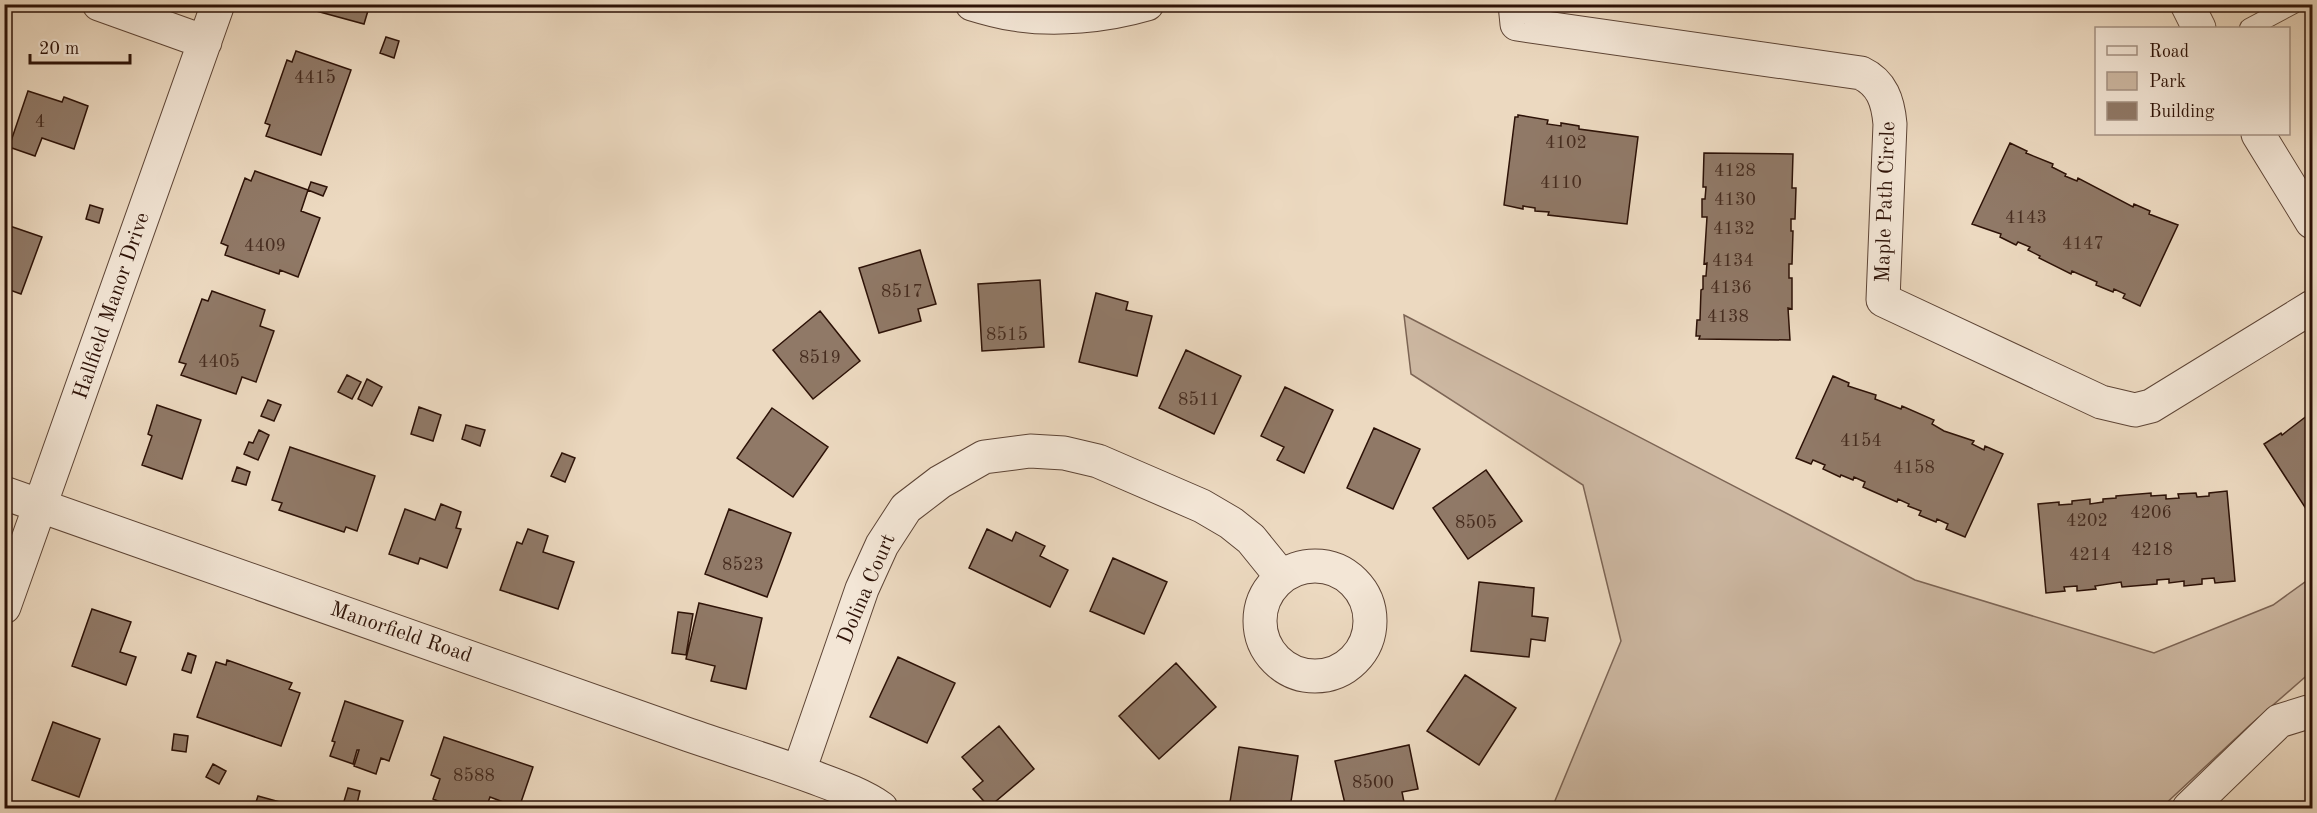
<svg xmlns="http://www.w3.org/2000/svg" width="2317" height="813" font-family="'Old Standard TT',serif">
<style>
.green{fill:#ccb7a1;stroke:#7c6454;stroke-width:1.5}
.building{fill:#907967;stroke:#2d1207;stroke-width:1.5}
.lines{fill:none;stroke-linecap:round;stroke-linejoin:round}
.service-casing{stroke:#5d4435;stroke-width:20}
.minor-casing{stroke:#5d4435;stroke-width:35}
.service{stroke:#f3e6d6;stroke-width:18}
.minor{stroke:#f3e6d6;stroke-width:33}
.labels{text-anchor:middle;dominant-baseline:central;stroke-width:4.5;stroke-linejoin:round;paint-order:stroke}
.number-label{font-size:18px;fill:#462c1f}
.street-label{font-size:21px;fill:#2d1207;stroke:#f3e6d6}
</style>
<rect width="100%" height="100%" fill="#ecd9c0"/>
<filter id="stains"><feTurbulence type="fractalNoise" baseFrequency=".00333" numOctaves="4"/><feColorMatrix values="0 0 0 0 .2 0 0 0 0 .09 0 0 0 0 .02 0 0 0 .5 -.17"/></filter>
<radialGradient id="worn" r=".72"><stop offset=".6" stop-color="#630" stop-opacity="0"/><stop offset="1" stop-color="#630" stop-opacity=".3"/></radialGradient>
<path class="green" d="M1404,315l511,265 239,73 119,-48 39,-28v94l-62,54 -89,83h-609l69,-167 -38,-156 -172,-111z"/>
<path class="building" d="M306,4h64l-6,20 -59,-16z
M386,37l13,4 -5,17 -14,-5z
M296,51l55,19 -30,85 -55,-19 4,-11 -5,-2 22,-63 5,2z
M28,91l34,11 2,-5 24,9 -14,43 -32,-11 -7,18 -26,-9z
M1518,115l30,5 -1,4 14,2v-3l18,3v3l59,8 -11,87 -79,-9 1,-3 -14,-1v-3l-12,-2v3l-19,-4 11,-88h3z
M2010,143l17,8 -1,2 27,11 -1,3 14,7 -1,2 12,5 1,-3 55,29 1,-3 16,7 -1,3 29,11 -38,81 -17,-8 2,-4 -11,-5 -1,3 -17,-7 1,-3 -25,-11 -1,3 -32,-16 1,-2 -12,-6 2,-3 -12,-5 -2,3 -16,-8 1,-3 -29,-10z
M1704,153l89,1 -1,34h4l-1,31h-4v12h2l-1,33h-3v14h3v31l-4,-1 2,32 -91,-1 1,-3h-4l1,-16h3l1,-30 2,-1v-13h3l1,-13 -3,1 3,-47h-5v-18h3l1,-12h-3z
M255,171l53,19 -7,21 19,7 -22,59 -18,-7 -1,4 -54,-19 3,-9 -7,-3 24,-65 6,3z
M311,182l16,5 -4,9 -15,-6z
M90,205l13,4 -4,14 -13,-4z
M4,224l38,13 -21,57 -17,-6z
M920,250l16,54 -18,5 3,12 -42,12 -20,-65z
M1040,280l4,67 -62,4 -4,-67z
M212,291l53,19 -5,16 14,5 -18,51 -14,-5 -6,17 -55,-19 5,-11 -7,-2 23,-63 6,2z
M1096,293l32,9 -2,8 26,6 -15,60 -58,-14z
M820,311l40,50 -47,38 -40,-49z
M1186,350l55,26 -27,58 -55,-26z
M347,375l14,7 -9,17 -14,-7z
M1833,376l16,7 -1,3 28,9 -1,4 26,10 1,-3 32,14 -2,4 12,7 30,10 -2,3 12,6 1,-4 18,8 -38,83 -19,-8 2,-5 -11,-5 -1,3 -17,-7 2,-4 -13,-5 1,-2 -11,-5 -1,3 -34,-15 2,-5 -11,-5 -1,3 -12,-5 -1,2 -17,-8 2,-4 -12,-5 -2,4 -15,-6z
M367,379l15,8 -10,19 -14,-7z
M1285,387l48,23 -29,63 -27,-13 7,-13 -23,-11z
M268,400l13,5 -7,16 -13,-5z
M157,405l44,15 -19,59 -40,-14 10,-29 -4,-2z
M419,407l22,8 -8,26 -22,-7z
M772,408l56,39 -35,50 -56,-39z
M2308,415l2,3 2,-2v102l-48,-74 17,-11 1,2z
M466,425l19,5 -5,16 -18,-7z
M1374,428l46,21 -27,60 -46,-21z
M259,430l10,5 -11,25 -14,-6 5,-12 4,1z
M290,447l85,29 -18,55 -11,-4 -2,5 -65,-22 3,-7 -10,-3z
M562,453l13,5 -10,24 -14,-6z
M237,467l13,5 -4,13 -14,-4z
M1486,470l36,51 -54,38 -35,-51z
M2227,491l8,90 -20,2 -1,-5 -12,1v5l-18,2v-5l-15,2v-4l-12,1v4l-35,3 -1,-5 -26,4 1,3 -19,2v-5l-13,1 1,4 -19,2 -8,-89 21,-2v3l13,-1v-3l18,-2v5l13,-2v-3l13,-1v-2l35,-3v3l15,-1v4l13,-1 -1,-4 18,-1 1,4 12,-1v-3z
M441,504l20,8 -5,16 5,1 -14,39 -27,-10 -2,6 -29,-10 16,-45 30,11z
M729,509l62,24 -24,64 -62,-23z
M528,529l20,7 -5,16 31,10 -16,47 -58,-19 17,-48 5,2z
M987,529l25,12 4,-9 29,14 -5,10 28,14 -18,37 -81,-39z
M1113,558l54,24 -23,52 -54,-23z
M1479,582l55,6 -2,28 16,2 -3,23 -14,-2 -2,18 -58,-6z
M699,603l63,15 -16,71 -35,-8 4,-15 -29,-7z
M92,609l39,13 -11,30 16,5 -10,28 -54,-19z
M678,612l15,2 -7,41 -14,-2z
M188,653l8,3 -5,17 -9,-3z
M898,657l57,26 -28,60 -57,-26z
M227,660l65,23 -3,6 11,4 -19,53 -84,-29 19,-55 10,3z
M1176,663l40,44 -57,52 -40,-43z
M1465,675l51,33 -37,57 -52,-34z
M345,701l58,20 -14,40 -8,-3 -5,16 -22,-8 5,-16h-2l-4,14 -23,-8 5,-14 -3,-1z
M53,722l47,17 -21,58 -47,-17z
M999,726l35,43 -45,38 -16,-18 10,-8 -21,-24z
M174,734l14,2 -2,16 -14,-2z
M444,737l89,30 -14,41 -29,-11 -4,11h-34l1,-1 -20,-8 7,-20 -9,-4z
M1409,745l9,44 -16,3 3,15 -28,1 -2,-6 -29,6 -11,-47z
M1239,747l59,9 -8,52h-61z
M213,764l13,7 -7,13 -13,-7z
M348,788l12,3 -4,17h-14z
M258,796l22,6 -2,6h-24z"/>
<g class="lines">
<defs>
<path id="service" d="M2249,28l45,-24"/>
<path id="minor" d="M99,4l106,38
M972,4c13,4 27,8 41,10 42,7 93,2 134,-10
M1515,4l2,20 344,49c21,10 27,28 29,51l-7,176 218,102 34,8 16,-4 161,-99
M2187,4l12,24
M2258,134l54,88
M4,493l685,242c41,14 83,27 124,42 24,9 48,17 68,31
M1260 621a55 55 0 1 1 110 0a55 55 0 1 1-110 0Z
M4,607l214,-603
M799,771l63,-182 20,-44 24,-37 34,-26 44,-25 46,-6 34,2 34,8 104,45 29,17 20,16 30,37
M2189,808l90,-87 29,-9 4,2"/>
</defs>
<use href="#service" class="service-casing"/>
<use href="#minor" class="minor-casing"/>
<use href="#service" class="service"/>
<use href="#minor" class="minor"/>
</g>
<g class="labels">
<g class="number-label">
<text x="315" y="78">4415</text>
<text x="40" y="122">4</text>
<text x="1566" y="143">4102</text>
<text x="1735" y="171">4128</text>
<text x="1561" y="183">4110</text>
<text x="1735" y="200">4130</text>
<text x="2026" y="218">4143</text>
<text x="1734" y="229">4132</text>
<text x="2083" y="244">4147</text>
<text x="265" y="246">4409</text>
<text x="1733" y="261">4134</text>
<text x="1731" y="288">4136</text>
<text x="902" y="292">8517</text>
<text x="1728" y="317">4138</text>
<text x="1007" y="335">8515</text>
<text x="820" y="358">8519</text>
<text x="219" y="362">4405</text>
<text x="1199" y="400">8511</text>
<text x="1861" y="441">4154</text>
<text x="1914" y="468">4158</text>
<text x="2151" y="513">4206</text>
<text x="2087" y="521">4202</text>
<text x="1476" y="523">8505</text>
<text x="2152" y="550">4218</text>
<text x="2090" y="555">4214</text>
<text x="743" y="565">8523</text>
<text x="474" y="776">8588</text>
<text x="1373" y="783">8500</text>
</g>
<g class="street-label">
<text transform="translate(1886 202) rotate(-88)">Maple Path Circle</text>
<text transform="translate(112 306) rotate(-71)">Hallfield Manor Drive</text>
<text transform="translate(867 589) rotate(-67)">Dolina Court</text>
<text transform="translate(401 633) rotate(19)">Manorfield Road</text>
</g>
</g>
<rect width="2317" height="813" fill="none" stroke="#ecd9c0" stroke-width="24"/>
<rect x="6" y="6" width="2305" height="801" fill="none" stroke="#2d1207" stroke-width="3"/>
<rect x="12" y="12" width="2293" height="789" fill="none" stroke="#2d1207" stroke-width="1.5"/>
<rect x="2095" y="27" width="195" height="108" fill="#f3e6d6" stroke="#a49183" stroke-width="1.5"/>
<rect x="2107" y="46" width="30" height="9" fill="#f3e6d6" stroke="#a49183" stroke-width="1.5"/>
<text x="2149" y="57" font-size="18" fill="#2d1207">Road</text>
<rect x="2107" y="72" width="30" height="18" fill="#ccb7a1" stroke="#a49183" stroke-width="1.5"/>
<text x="2149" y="87" font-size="18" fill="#2d1207">Park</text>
<rect x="2107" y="102" width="30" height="18" fill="#907967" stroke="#a49183" stroke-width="1.5"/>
<text x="2149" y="117" font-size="18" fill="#2d1207">Building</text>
<path d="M30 54v9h100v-9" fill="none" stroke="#2d1207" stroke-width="3"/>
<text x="39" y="54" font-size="18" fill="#2d1207" stroke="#f3e6d6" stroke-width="4.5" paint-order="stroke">20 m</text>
<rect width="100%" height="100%" filter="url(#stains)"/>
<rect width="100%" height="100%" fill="url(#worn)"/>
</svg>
